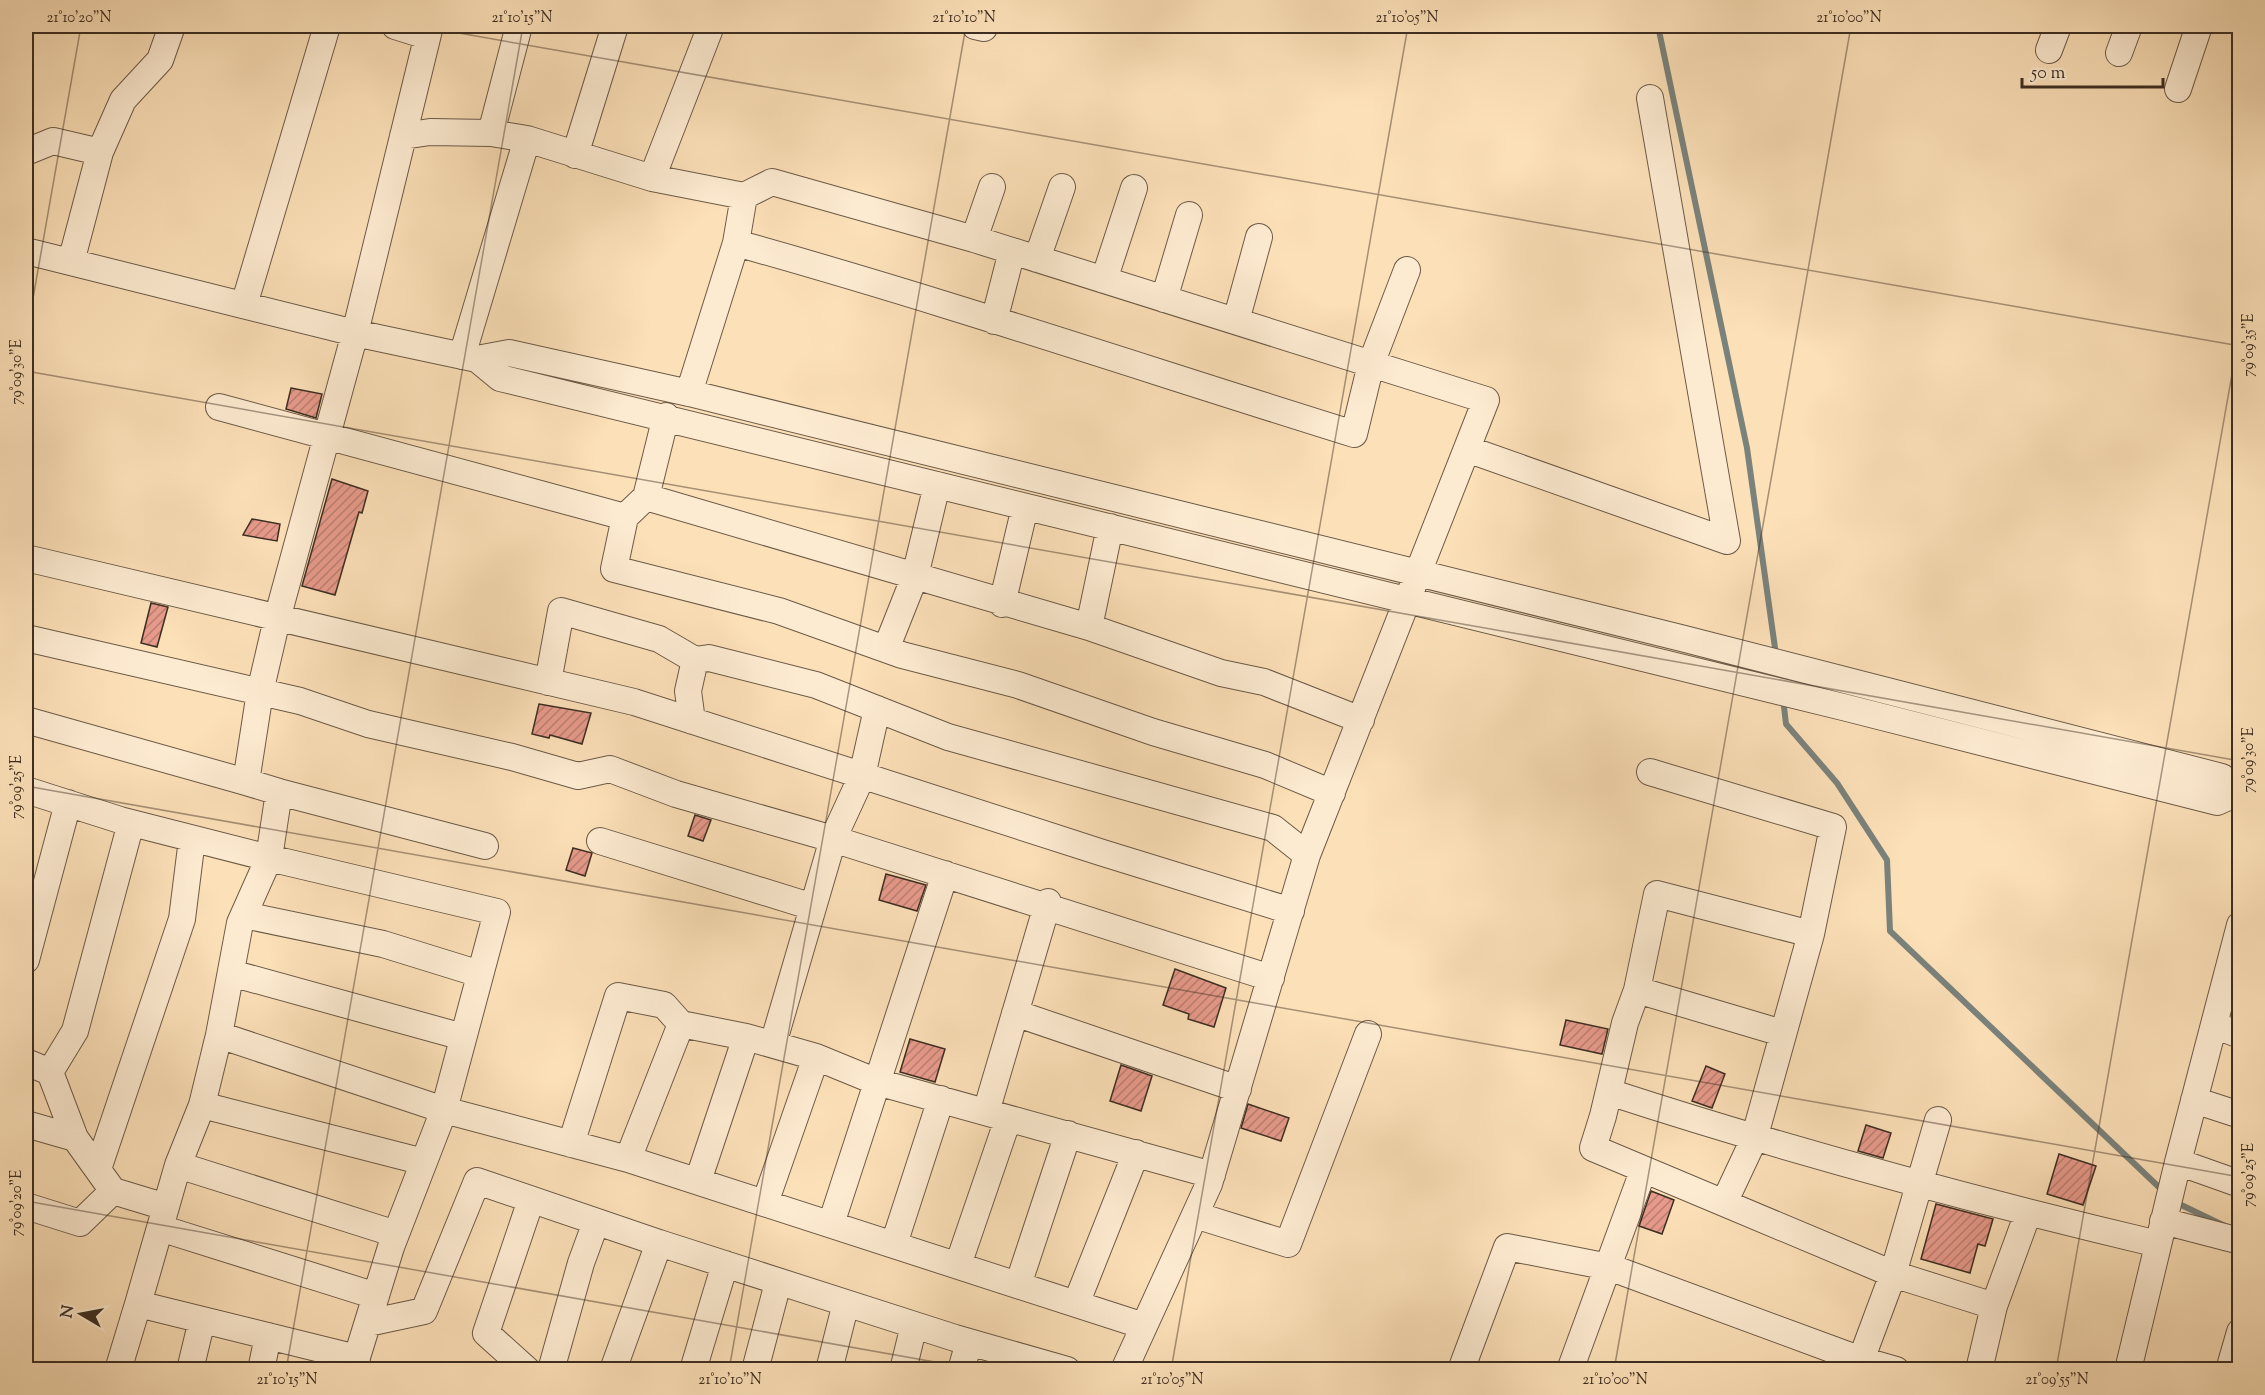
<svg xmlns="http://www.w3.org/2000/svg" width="2265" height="1395" font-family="'Sorts Mill Goudy',serif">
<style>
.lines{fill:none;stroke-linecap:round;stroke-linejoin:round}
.stream{stroke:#7a827c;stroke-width:6}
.building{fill:url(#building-hatch);stroke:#3c2d21;stroke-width:1.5}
.minor-casing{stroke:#6c5a47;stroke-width:28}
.minor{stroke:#fdebd1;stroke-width:26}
.ticks{fill:none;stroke:#3c2d21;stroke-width:1.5;stroke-opacity:0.45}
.neatline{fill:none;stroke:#3c2d21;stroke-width:2}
.ticks-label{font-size:15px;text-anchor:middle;fill:#3c2d21}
</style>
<defs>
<pattern id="building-hatch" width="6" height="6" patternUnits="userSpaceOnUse" patternTransform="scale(1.5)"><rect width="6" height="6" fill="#e79a8b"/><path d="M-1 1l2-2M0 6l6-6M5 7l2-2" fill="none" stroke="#bc7e71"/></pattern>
</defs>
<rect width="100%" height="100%" fill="#fce0b8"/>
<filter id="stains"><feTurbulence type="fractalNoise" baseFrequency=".00333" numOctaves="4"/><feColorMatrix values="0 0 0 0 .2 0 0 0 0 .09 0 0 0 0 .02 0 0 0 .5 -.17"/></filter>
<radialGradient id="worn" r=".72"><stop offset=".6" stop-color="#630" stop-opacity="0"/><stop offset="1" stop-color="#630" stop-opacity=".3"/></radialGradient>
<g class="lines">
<path class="stream" d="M1658,26l89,422 29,207
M1783,698l3,26 51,59 50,77 3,71 273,260
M2175,1202l50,24"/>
</g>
<path class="building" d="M291,388l31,6 -6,24 -30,-9z
M332,479l36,12 -6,22 -3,-1 -24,83 -33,-9z
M252,519l28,5 -3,17 -34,-6z
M151,603l17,4 -11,40 -16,-4z
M539,704l52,9 -9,31 -32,-9 -1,3 -17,-4z
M695,815l16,5 -8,21 -15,-5z
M573,848l19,5 -7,23 -19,-6z
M886,874l40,11 -9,26 -38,-11z
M1175,969l51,19 -12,39 -26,-8 1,-5 -26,-9z
M1566,1020l42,9 -6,25 -42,-9z
M910,1039l35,10 -10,33 -35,-10z
M1121,1065l31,11 -11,35 -31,-10z
M1706,1066l19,8 -13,34 -20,-7z
M1248,1104l41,14 -8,23 -40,-13z
M1866,1125l25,8 -8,25 -25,-7z
M2059,1154l37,12 -13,39 -36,-11z
M1651,1191l23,9 -12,34 -23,-8z
M1936,1204l57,15 -8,27 -7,-2 -8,29 -49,-14z"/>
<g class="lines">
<defs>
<path id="minor" d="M395,26l32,10
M430,26l-75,307 122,26 32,-6 180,40 992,245 541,139 13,17 5,2
M975,26l9,2
M2049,50l9,-24
M2119,53l10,-27
M2178,89l21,-63
M491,133l28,-107
M403,136l27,-4 61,1 36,6 125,39 92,18 28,-14 202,57 512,161 -179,455 -98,329 -85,186
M26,152l27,-11 47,11 -29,110
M100,152l23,-52 37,-40 12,-34
M575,155l40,-129
M652,178l59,-152
M974,239l18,-52
M736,243c208,58 412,127 618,191l17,-70 36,-94
M26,251l329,82 -78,286 -17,73 -14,90 33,10 -10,66 228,54 -53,198 -225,-75 21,-112 29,-65 -149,-38 -94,-30
M1037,259l25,-72
M1104,280l30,-92
M1164,299l25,-84
M244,305l83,-279
M994,321l18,-70
M1236,321l23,-84
M462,356l65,-217
M477,359l23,19 1343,329 374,95 18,-8
M689,393l47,-150 8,-47
M219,407l406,110
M666,416l-20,81 -21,20 -11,52 165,42 123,44 116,30 135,47 112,33 67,28
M1467,449l260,92 -77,-443
M646,497l443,130 132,46 43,9 97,38
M26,558l608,144 469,151 188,58
M1002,604l23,-97
M1089,627l21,-100
M26,638l274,63 68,23 144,33 66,19 32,-7 66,25 157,45 438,139
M886,649l29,-73 22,-91
M548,682l13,-71 98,28 36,21
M26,720l220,62
M692,721l-4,-30 7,-31 14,-2 107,27 132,52 325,91 34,27
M1650,772l183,55 -22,107 -57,205 -30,64 169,71 101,32
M279,792l206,54
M600,841l213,66
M244,915l139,29 97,30
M26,960l42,-157
M231,973l232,64
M1637,990l145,43
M1015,1013l223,76
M2214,1025l26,10
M219,1035l-17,70 222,57
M773,1044l60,-205 29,-63 15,-67
M26,1062l24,10 25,66 38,53 53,16
M50,1072l25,-41 56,-208
M1609,1092c181,59 364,108 549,152
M2194,1100l46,15
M202,1105l-24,60 218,69
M986,1112l62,-210
M26,1124l49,14
M571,1144l47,-148 46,9 17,19
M628,1159l53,-135 65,13 70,20 61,25 335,93
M2178,1162l62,22
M178,1165l-40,139 219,54
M98,1169l84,-250 10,-80
M698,1181l48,-144
M765,1203l51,-146
M1724,1203l-131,-55 10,-32 22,-93 12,-33 20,-96 154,40
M26,1206l54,17 33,-32
M1195,1215l93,29 80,-210
M2163,1221l77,20
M831,1224l114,-350
M160,1228l216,68
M894,1244l47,-145
M958,1265l50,-146
M1018,1285l50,-151
M1076,1304l60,-151
M368,1323l56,-12 53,-130 182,62
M1861,1360l32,-86 45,-154
M2231,1363l9,-31
M118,1370l20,-66
M190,1370l12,-50
M261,1370l7,-34
M353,1370l38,-123 53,-137 184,49 516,167
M527,1370l-41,-37 45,-133
M551,1370l30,-107 15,-41
M613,1370l46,-127 296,95 112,32
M693,1370l32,-106
M755,1370l23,-87
M829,1370l17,-67
M903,1370l11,-45
M961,1370l8,-28
M1461,1370l46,-123 102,20 252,93 35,10
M1570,1370l73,-199
M1979,1370l15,-64 34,-93
M2128,1370l50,-208 62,-237"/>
</defs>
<use href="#minor" class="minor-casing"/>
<use href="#minor" class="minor"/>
</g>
<path class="ticks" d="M419,26l1821,320M26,338l55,-312M26,371l2214,390M26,786l2214,391M26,1201l954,169M286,1370l237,-1344M729,1370l237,-1344M1171,1370l237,-1344M1614,1370l237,-1344M2056,1370l184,-1041"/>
<rect width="2265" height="1395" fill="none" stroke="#fce0b8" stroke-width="66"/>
<g transform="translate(81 1314) rotate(280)" stroke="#fdebd1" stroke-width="4.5" paint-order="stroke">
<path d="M0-4.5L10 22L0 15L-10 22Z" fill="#3c2d21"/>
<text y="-9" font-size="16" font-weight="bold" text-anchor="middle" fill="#3c2d21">N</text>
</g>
<path d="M2022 78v9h141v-9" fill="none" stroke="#3c2d21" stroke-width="3"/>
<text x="2031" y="78" font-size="18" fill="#3c2d21" stroke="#fdebd1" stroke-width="4.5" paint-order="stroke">50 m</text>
<rect x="33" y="33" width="2199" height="1329" class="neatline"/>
<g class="ticks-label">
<text x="79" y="22">21°10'20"N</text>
<text x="522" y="22">21°10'15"N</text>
<text x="964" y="22">21°10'10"N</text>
<text x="1407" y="22">21°10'05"N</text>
<text x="1849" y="22">21°10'00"N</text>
<text transform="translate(2248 345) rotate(-90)" y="5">79°09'35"E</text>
<text transform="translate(16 372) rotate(-90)" y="5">79°09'30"E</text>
<text transform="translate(2248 760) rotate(-90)" y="5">79°09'30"E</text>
<text transform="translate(16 787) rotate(-90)" y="5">79°09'25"E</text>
<text transform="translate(2248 1175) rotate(-90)" y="5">79°09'25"E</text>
<text transform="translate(16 1203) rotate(-90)" y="5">79°09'20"E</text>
<text x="287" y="1384">21°10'15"N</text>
<text x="730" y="1384">21°10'10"N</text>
<text x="1172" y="1384">21°10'05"N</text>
<text x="1615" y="1384">21°10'00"N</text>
<text x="2057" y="1384">21°09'55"N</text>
</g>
<rect width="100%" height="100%" filter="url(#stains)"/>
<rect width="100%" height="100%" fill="url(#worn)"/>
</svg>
